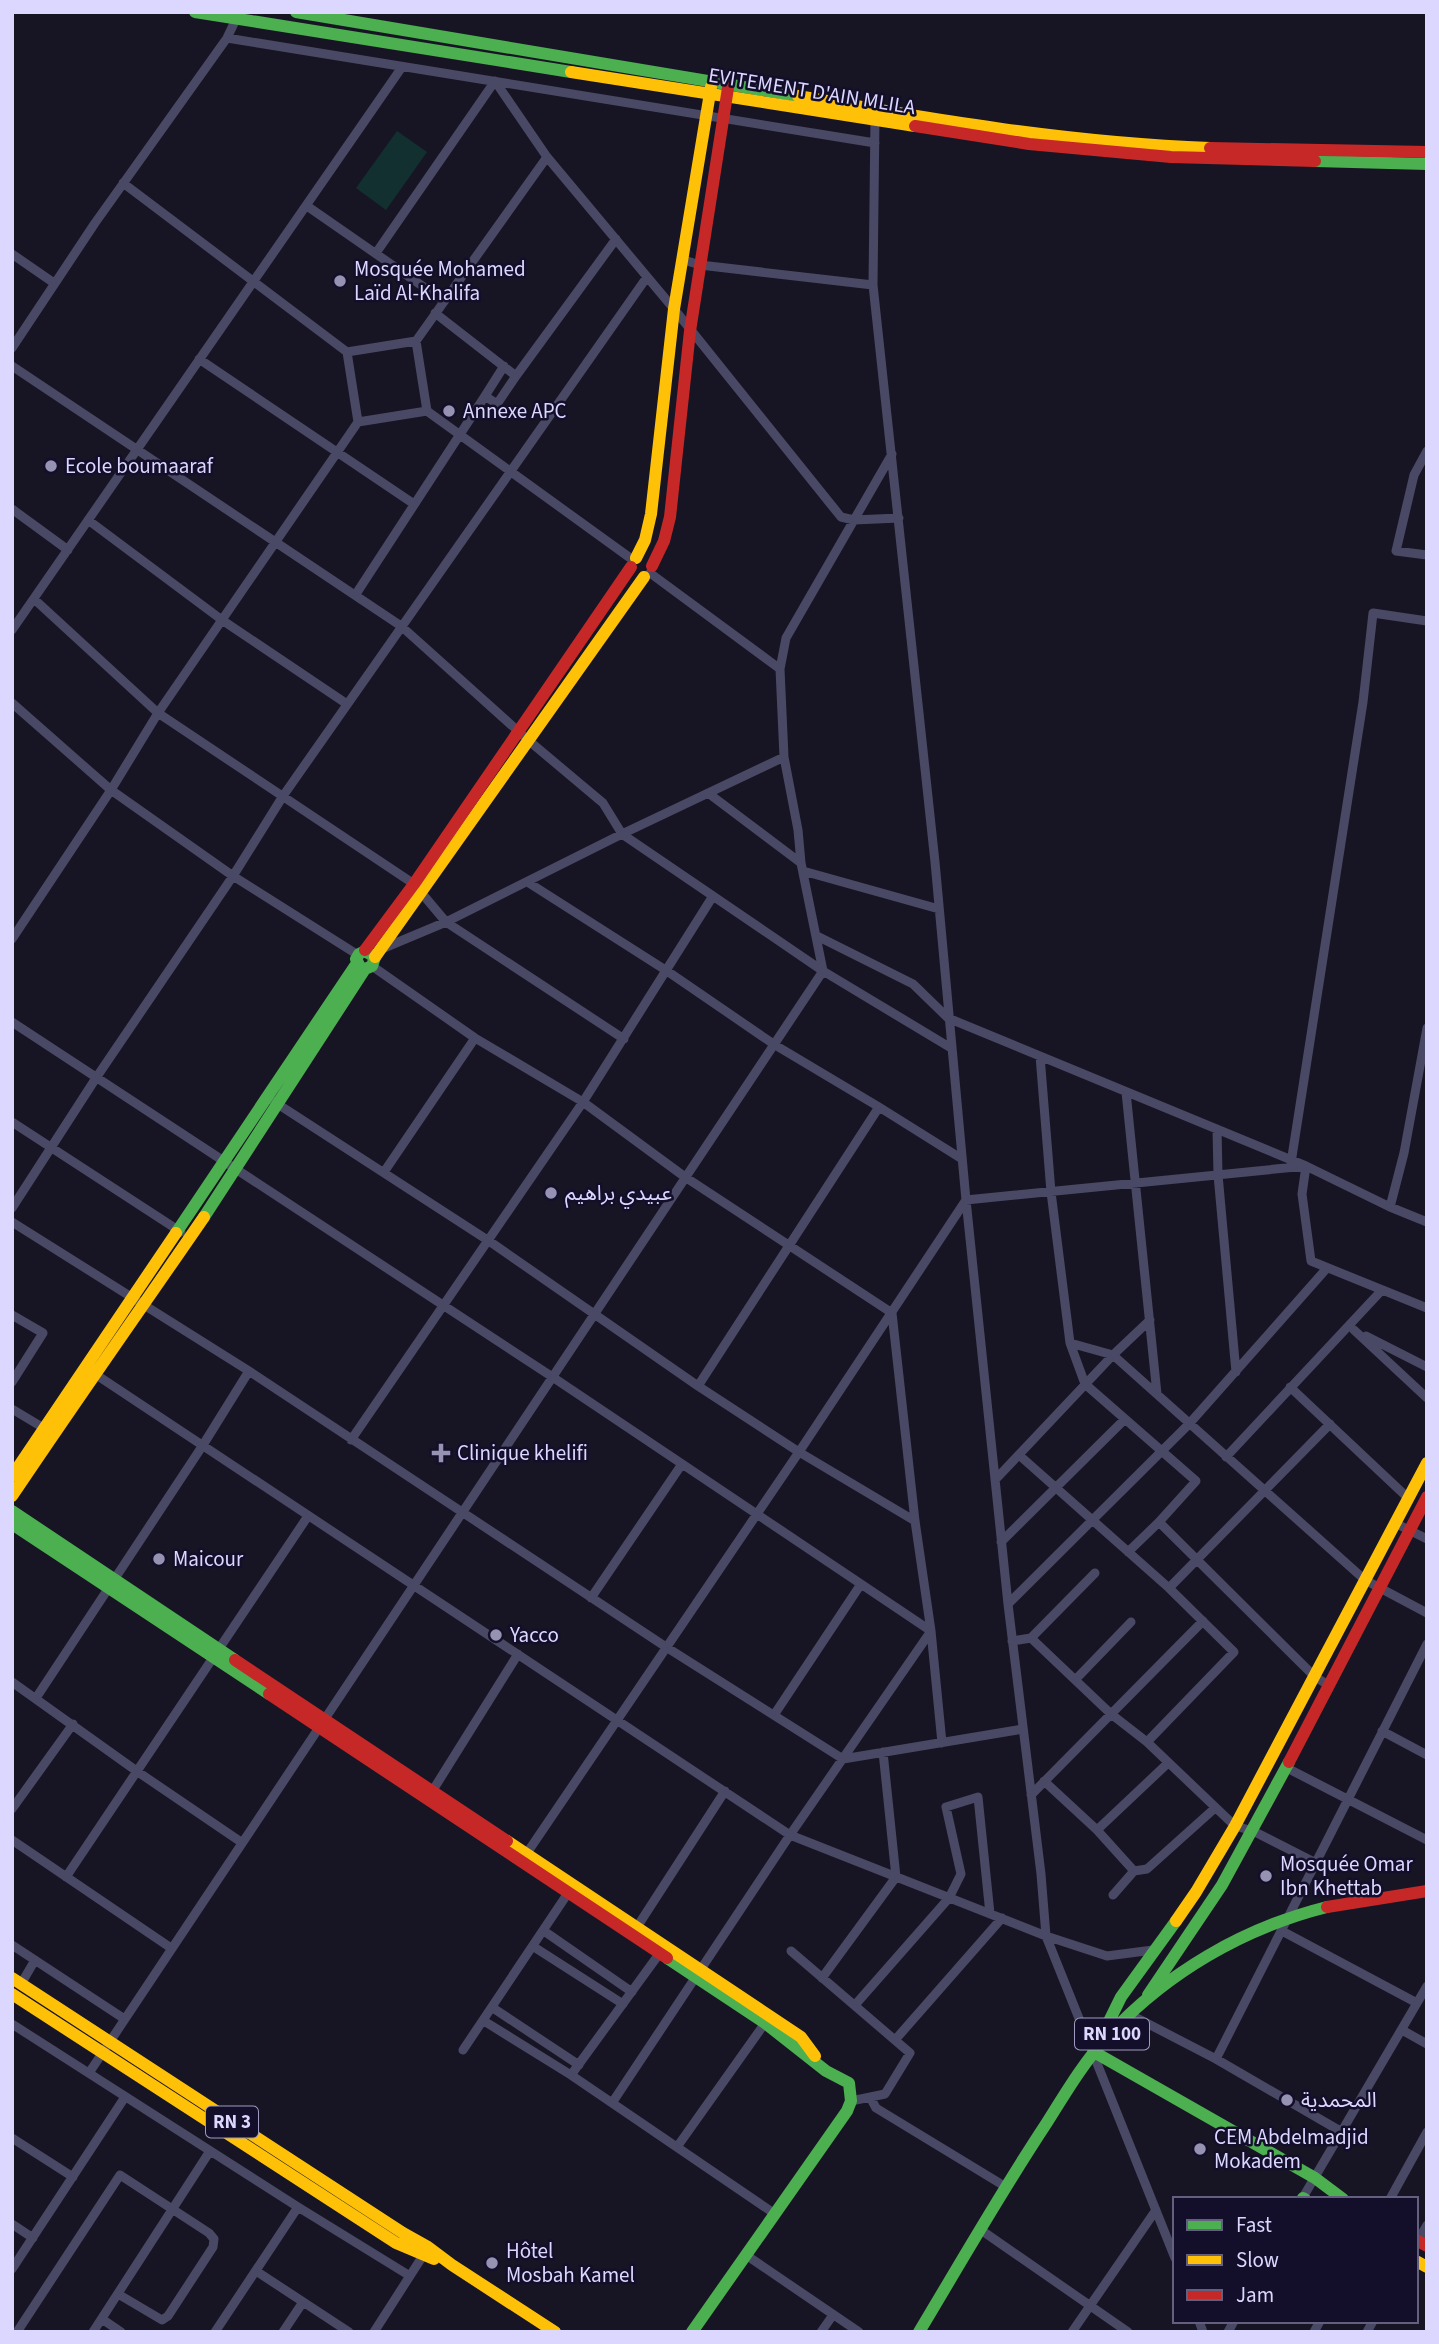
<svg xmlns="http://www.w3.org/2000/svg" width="1439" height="2344" font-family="'Source Sans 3','Noto Sans Arabic',sans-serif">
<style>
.green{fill:#123030}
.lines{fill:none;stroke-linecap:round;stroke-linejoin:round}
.street{stroke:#4a4965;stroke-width:9}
.fast{stroke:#4caf50;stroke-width:12}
.slow{stroke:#ffc107;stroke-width:12}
.jam{stroke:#c62828;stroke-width:12}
.poi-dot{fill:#9693b2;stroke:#130f2a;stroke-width:2.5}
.labels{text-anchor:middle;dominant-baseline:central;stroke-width:5;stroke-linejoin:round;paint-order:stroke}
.shield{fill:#130f2a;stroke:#9f9bbf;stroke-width:2}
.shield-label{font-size:19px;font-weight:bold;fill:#dbd7ff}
.street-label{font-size:21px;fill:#dbd7ff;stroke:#130f2a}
.poi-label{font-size:21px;fill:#dbd7ff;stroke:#130f2a;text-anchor:start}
</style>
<rect width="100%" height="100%" fill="#171524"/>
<path class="green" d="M397,131l30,21 -41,58 -30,-22z"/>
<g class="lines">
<path class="street" d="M227,38l648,105
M875,118l-2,167 62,577 31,338 42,404 33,270 5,62 129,322
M123,183l224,169
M307,206l137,95
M376,253l119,-172 52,76 127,152 167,208 13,3 45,-2
M12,254l42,29
M684,260l16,5 173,20
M435,313l81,63 100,-137
M416,341l131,-184
M12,348l83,-125 132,-185 10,-21
M199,359l215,145
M12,366l389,260 127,114 75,63 19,31 201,137 128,77
M504,366l-19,30 12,8 19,-28
M427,411l206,149
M1427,451l-13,24 -18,76 31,4
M12,509l56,41
M88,520l134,100 125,84
M650,573l130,96
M356,594l129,-198
M34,599l124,114 256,171 32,38 178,117
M12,630l390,-563
M12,703l99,87 122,86 125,79
M708,793l93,70
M803,871l136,38
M529,883l138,88 108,74 104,62 83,52
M817,936l96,48 35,34 358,148 84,41 37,15
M12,939l99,-149 47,-77 200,-291 -11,-70 69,-11 11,70 -69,11
M384,948l62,-26 176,-88 162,-77
M372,966l103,72 108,64 102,75 207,136 23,208 16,110 -141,204 -178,268
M12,1022l539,354 380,255 11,112
M1040,1056l11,136 19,151 15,41 111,97 -37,41 -31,30
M1126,1092l31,302
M273,1101l216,140 209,145 101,66 116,69
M12,1122l169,110
M1217,1129l1,46 18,197
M1291,1163l72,-461 10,-89 54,8
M384,1172l91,-134
M1390,1207l14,-54 23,-125
M12,1208l84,-130 137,-202 50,-80 364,-519
M12,1222l237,149 417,276 177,112 180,-30
M12,1315l31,18 -31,49
M1354,1330l73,68
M1366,1336l61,31
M1070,1343l43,12 252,225 62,33
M89,1370l701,465 256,101 61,20 46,-6
M698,1386l181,-279
M1290,1387l118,111
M12,1409l35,21
M351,1440l232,-338 130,-206
M1019,1455l150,133 65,64 -87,90
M1226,1457l156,-167
M995,1480l118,-125 37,-35
M1159,1522l155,154 14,9
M1395,1523l32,16
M1001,1542l124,-123
M1169,1588l161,-164
M591,1598l91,-134
M1008,1604l181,-180 138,-156
M1031,1638l80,76 36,28 88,84 18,5 63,32
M1012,1641l19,-3 64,-65
M1076,1679l55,-57
M12,1682l126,90 103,70
M36,1698l167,-253 46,-74
M774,1715l87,-131
M1382,1731l45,24
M1285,1767l142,73
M1044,1781l53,49 37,41
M433,1790l85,-136
M1031,1795l172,-174
M12,1809l61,-85
M1097,1830l71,-67
M12,1840l159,108
M527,1853l272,-401 167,-252 340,-34 -4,28 9,67 116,47
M66,1877l242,-361
M1113,1895l21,-24 13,-2 68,-61
M637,1927l88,-136
M544,1931l88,61
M1282,1931l135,72
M12,1945l111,73
M534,1947l89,57
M662,1950l-91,125 204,139
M791,1951l119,102 -25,41 -34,7
M822,1978l74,-101 -13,-125
M21,1984l14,-24
M855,2005l94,-107 12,-24 -15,-67 32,-10 12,117
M493,2008l86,57
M1131,2015l85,44 126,73
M484,2021l87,54
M12,2024l286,183 112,69
M1402,2030l25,14
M895,2040l107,-122
M463,2050l105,-157
M1216,2059l211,-415
M89,2073l734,-1102 -22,-108 -3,-33 -14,-73 -4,-88 6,-31 106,-184
M870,2097l6,11 130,79
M12,2138l61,39
M677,2147l88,-124
M1302,2199l125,-213
M1390,2199l37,-67
M12,2224l21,14
M981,2230l147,102
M1416,2244l11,-19
M746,2255l113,77
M12,2269l113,-172
M256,2271l93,61
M102,2319l19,13
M1199,2321l4,11
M17,2332l103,-157 89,58 5,6 -1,8 -45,69 -6,4 -44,-26
M93,2332l117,-181
M215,2332l83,-125
M283,2332l20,-30
M374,2332l50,-78
M821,2332l12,-17
M1072,2332l84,-122
M1228,2332l6,-11
M1314,2332l6,-11
M1367,2332l6,-11"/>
<path class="fast" d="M195,12l376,60
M296,12l502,84
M1315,161l112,3
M204,1217l161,-248 7,-3 3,-9 -10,-6 -6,3 -3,5 4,8 5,2
M176,1233l181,-270
M12,1511l223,149
M12,1524l257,170
M1176,1921l-55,76 -27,55 221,126 28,21
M667,1958l98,65 61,48 23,12 2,18 -4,10 -155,221
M1148,1995l74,-110 67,-123
M1303,2198l2,1
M919,2332c42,-70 82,-140 127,-208 19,-30 37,-61 61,-87 59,-64 136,-109 220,-130"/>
<path class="slow" d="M571,72l344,54
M798,96c137,24 273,47 412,52
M636,558l9,-18 6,-26 23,-205 37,-222
M375,957l269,-380
M12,1476l164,-243
M12,1496c63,-94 128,-186 192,-279
M507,1841l294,196 14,19
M1176,1921l20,-29 39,-66 192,-363
M12,1978l391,255 25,14 24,18
M12,1994l384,249 38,16
M1416,2261l11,6
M452,2265l103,67"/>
<path class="jam" d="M915,126l114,18 142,13 144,4
M1210,148l217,4
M652,566l12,-25 6,-24 20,-186 38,-243
M365,950l49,-66 217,-317
M235,1660l272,181
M269,1694l398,264
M1289,1762l138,-265
M1327,1907l100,-16
M1416,2240l11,6"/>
</g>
<g class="poi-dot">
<circle cx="340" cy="281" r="7"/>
<circle cx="449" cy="411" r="7"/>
<circle cx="51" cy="466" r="7"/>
<circle cx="551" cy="1193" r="7"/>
<path d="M437.5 1442.5h7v7h7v7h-7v7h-7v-7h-7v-7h7z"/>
<circle cx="159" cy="1559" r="7"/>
<circle cx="496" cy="1635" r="7"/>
<circle cx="1266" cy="1876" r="7"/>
<circle cx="1287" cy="2100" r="7"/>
<circle cx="1200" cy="2149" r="7"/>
<circle cx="492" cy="2263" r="7"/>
</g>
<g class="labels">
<g class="shield">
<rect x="1075" y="2018.5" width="74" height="31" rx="5"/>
<rect x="206" y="2106.5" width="52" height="31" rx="5"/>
</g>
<g class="shield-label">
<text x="1112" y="2034">RN 100</text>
<text x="232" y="2122">RN 3</text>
</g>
<g class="street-label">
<text transform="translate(812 91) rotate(9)">EVITEMENT D'AIN MLILA</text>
</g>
<g class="poi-label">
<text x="354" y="269">Mosquée Mohamed<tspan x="354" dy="24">Laïd Al-Khalifa</tspan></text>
<text x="463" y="411">Annexe APC</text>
<text x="65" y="466">Ecole boumaaraf</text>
<text x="565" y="1193">عبيدي براهيم</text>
<text x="457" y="1453">Clinique khelifi</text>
<text x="173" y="1559">Maicour</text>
<text x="510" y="1635">Yacco</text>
<text x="1280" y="1864">Mosquée Omar<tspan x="1280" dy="24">Ibn Khettab</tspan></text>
<text x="1301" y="2100">المحمدية</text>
<text x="1214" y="2137">CEM Abdelmadjid<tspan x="1214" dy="24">Mokadem</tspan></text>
<text x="506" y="2251">Hôtel<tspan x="506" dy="24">Mosbah Kamel</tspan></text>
</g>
</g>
<rect width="1439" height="2344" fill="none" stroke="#dbd7ff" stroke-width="28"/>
<rect x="1173" y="2197" width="245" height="126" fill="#130f2a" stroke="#635f7f" stroke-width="2"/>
<rect x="1187" y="2220" width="35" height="10" fill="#4caf50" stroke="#635f7f" stroke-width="2"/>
<text x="1236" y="2232" font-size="21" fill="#dbd7ff">Fast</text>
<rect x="1187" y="2255" width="35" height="10" fill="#ffc107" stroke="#635f7f" stroke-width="2"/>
<text x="1236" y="2267" font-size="21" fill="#dbd7ff">Slow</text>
<rect x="1187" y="2290" width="35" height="10" fill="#c62828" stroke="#635f7f" stroke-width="2"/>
<text x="1236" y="2302" font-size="21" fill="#dbd7ff">Jam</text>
</svg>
